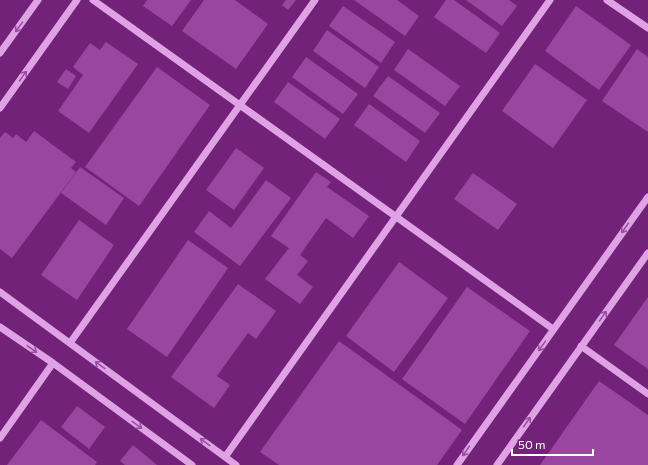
<svg xmlns="http://www.w3.org/2000/svg" width="648" height="465" font-family="Commissioner,sans-serif">
<style>
.building{fill:#9946a0}
.lines{fill:none;stroke-linecap:round;stroke-linejoin:round}
.minor{stroke:#dfa3e5;stroke-width:7}
.oneway{stroke:#994f9f}
</style>
<rect width="100%" height="100%" fill="#732279"/>
<path class="building" d="M147,0h44l-19,26 -29,-20z
M204,0h31l33,24 -32,45 -54,-38z
M286,0h10l-8,10 -6,-5z
M354,0h43l22,16 -14,20z
M446,0h8l46,33 -14,20 -52,-36z
M466,0h43l8,6 -15,20z
M343,6l52,36 -14,21 -52,-37z
M576,6l55,39 -32,45 -54,-39z
M327,30l52,37 -14,21 -52,-37z
M106,42l32,22 -49,69 -31,-22 25,-36 -10,-8 17,-24 10,7z
M408,49l52,37 -15,20 -51,-36z
M637,49l11,8v75l-46,-31z
M306,57l52,37 -15,20 -51,-37z
M535,64l52,36 -34,48 -51,-37z
M157,67l53,38 -71,101 -54,-39z
M66,69l10,7 -8,13 -11,-7z
M388,76l52,37 -15,20 -52,-37z
M288,82l52,37 -15,20 -51,-37z
M369,104l51,37 -14,21 -52,-37z
M34,131l42,31 -5,6 5,4 -64,86 -12,-9v-111l5,-6 8,6 3,-4 10,8z
M236,148l28,20 -30,42 -28,-20z
M80,167l44,31 -18,27 -45,-32z
M316,172l15,10 -4,5 42,29 -16,22 -27,-20 -26,37 8,6 -11,14 16,12 -13,17 -35,-25 24,-31 -18,-12z
M473,173l44,31 -19,26 -44,-31z
M266,180l25,18 -51,68 -46,-34 15,-21 22,17z
M79,220l35,25 -37,55 -36,-25z
M188,240l40,28 -61,89 -40,-28z
M399,262l49,36 -54,74 -48,-36z
M238,284l38,27 -20,28 -8,-6 -31,43 13,9 -16,23 -43,-31z
M467,287l63,44 -65,93 -63,-45z
M648,297v72l-34,-24z
M339,341l123,89 -25,35h-158l-19,-13z
M599,381l49,34v50h-108z
M77,406l28,21 -16,22 -28,-22z
M41,420l56,42 -2,3h-88z
M133,445l24,20h-32l-5,-4z"/>
<g class="lines">
<path class="minor" d="M93,0l460,329
M607,0l41,28
M0,53l38,-53
M0,108l77,-108
M0,292l236,173
M0,327l53,36 139,102
M70,343l245,-343
M581,346l67,48
M0,438l53,-75
M225,457l325,-457
M457,465l191,-268
M497,465l151,-212"/>
</g>
<defs><path id="oneway-shaft" d="M-6 0H5M1.5-3L5.5 0L1.5 3" fill="none" stroke-width="1.6" stroke-linecap="round" stroke-linejoin="round"/></defs>
<g class="oneway">
<use href="#oneway-shaft" transform="translate(19 27) rotate(126)"/>
<use href="#oneway-shaft" transform="translate(23 76) rotate(-55)"/>
<use href="#oneway-shaft" transform="translate(625 228) rotate(125)"/>
<use href="#oneway-shaft" transform="translate(603 316) rotate(-55)"/>
<use href="#oneway-shaft" transform="translate(542 346) rotate(125)"/>
<use href="#oneway-shaft" transform="translate(32 349) rotate(35)"/>
<use href="#oneway-shaft" transform="translate(100 365) rotate(-144)"/>
<use href="#oneway-shaft" transform="translate(527 422) rotate(-55)"/>
<use href="#oneway-shaft" transform="translate(137 425) rotate(36)"/>
<use href="#oneway-shaft" transform="translate(205 442) rotate(-144)"/>
<use href="#oneway-shaft" transform="translate(466 451) rotate(125)"/>
</g>
<path d="M512 449v6h81v-6" fill="none" stroke="#ffffff" stroke-width="2"/>
<text x="518" y="449" font-size="12" fill="#ffffff" stroke="#732279" stroke-width="3" paint-order="stroke">50 m</text>
</svg>
